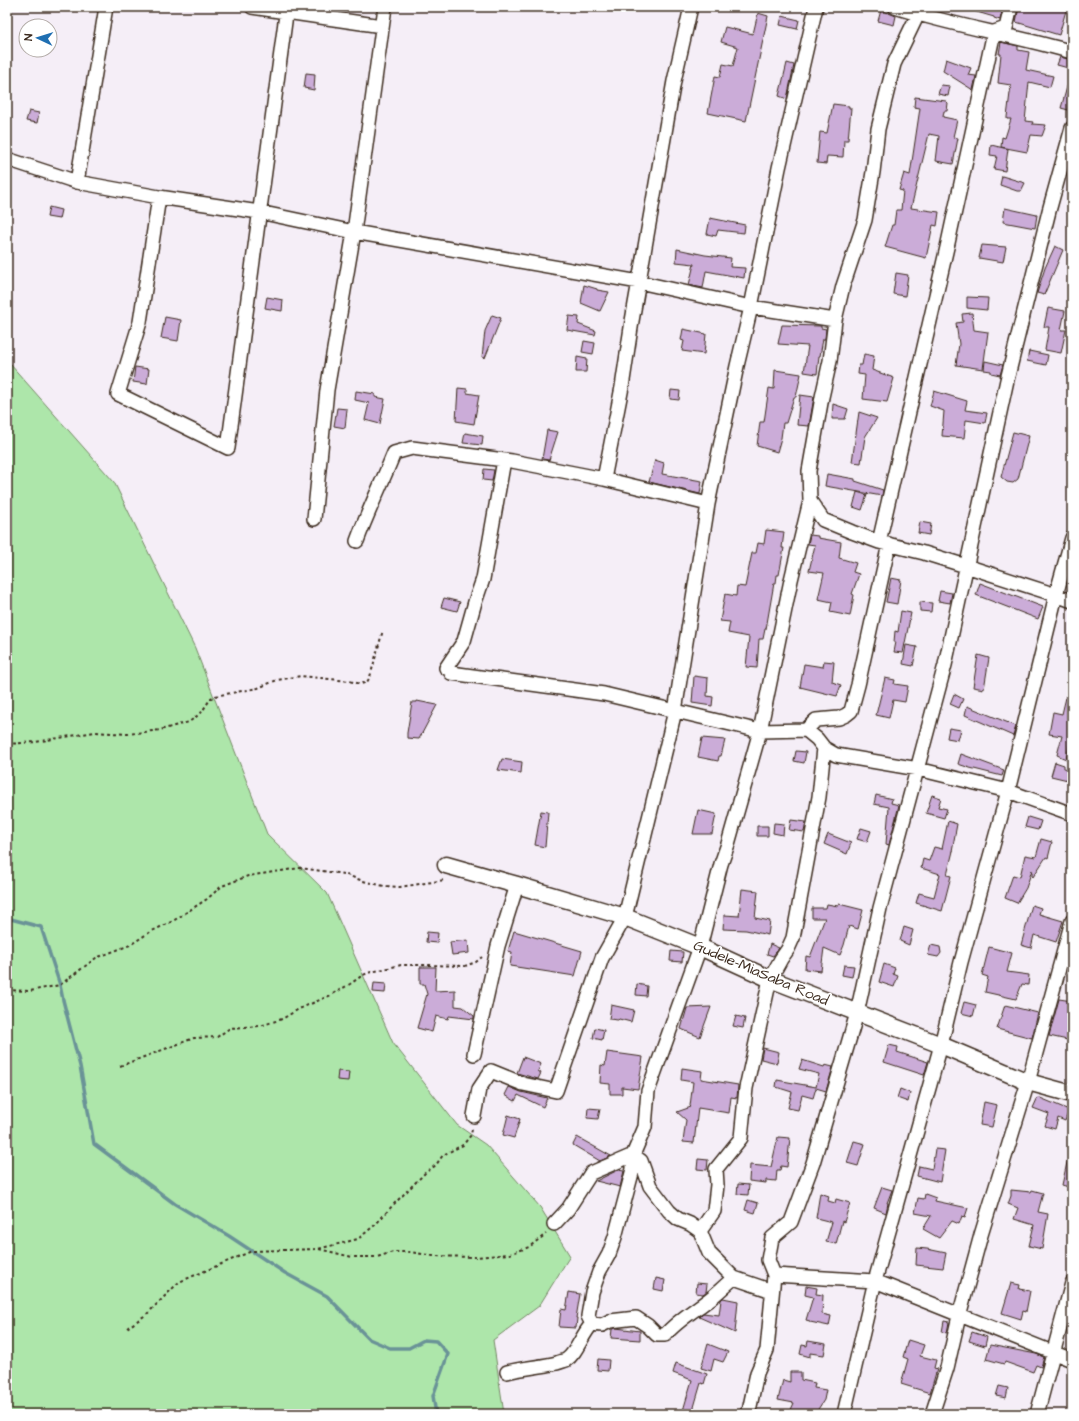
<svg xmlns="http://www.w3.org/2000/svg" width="1079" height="1421" font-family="'Architects Daughter',sans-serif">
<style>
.green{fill:#ade6aa;stroke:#748864}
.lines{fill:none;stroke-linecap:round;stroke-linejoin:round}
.stream{stroke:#6a9397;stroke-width:3.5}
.building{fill:#cbacd8;stroke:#3b2a1e}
.minor-casing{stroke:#3b2a1e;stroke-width:16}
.tertiary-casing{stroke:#3b2a1e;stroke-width:19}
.path{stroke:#3b2a1e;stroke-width:2;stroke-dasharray:3 3;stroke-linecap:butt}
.minor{stroke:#fff;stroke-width:13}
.tertiary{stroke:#fff;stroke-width:16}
.labels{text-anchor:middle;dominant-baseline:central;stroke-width:3.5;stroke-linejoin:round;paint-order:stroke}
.street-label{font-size:15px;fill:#3b2a1e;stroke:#fff}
</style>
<rect width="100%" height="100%" fill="#f5eef7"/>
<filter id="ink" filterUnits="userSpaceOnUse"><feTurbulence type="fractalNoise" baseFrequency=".025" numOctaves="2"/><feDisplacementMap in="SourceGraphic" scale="8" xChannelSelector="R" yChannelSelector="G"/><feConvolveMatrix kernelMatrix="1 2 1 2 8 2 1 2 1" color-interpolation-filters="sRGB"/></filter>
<g filter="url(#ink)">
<path class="green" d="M7,352l3,12 104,118 81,166 72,186 60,59 66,150 64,82 29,20 54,62 30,49 -31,50 -46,34 11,74h-497z"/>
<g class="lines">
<path class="stream" d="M7,918l34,9 19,58 3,15 17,66 14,78 81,60 54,32 56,37 42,23 42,43 21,9h19l15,-8 12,1 12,13 -15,42 3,18"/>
</g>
<path class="building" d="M970,7h33l-3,13 -6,-2v-1l-24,-7z
M1019,7h48l-8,28 -43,-13z
M881,10l15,6 -2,9 -16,-4z
M758,13l10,3 -22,105 -38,-8 7,-37 5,1 3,-13 10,2 5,-19 -17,-5 4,-15 28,7z
M782,16l17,4 -2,9 -17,-4z
M1001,42l17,4v4l11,2 -3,18 27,6 -3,11 -21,-5 -4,39 8,1 -1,2 14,1 -4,11 -11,-1 -4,17 -26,-5 1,-10 3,1 6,-19h-4v-2l4,-32 -13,-2 3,-29h-2z
M1060,57l12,3v9l-15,-4z
M946,59l25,9 -3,7 8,1 -3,14 -30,-19z
M787,63l7,2 -7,34 -8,-3z
M306,73l9,1 -1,16 -10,-2z
M1069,80h3v31l-11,-3z
M941,85l9,1 -2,10 -10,-2z
M915,97l31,4 2,2 -1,8h-3l-1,6 14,3 -4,17 5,1 -5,26 -17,-3 3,-25 -10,-2 -18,74 28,4 -2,14 -4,-1 -7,33 -41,-11 7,-22h2l2,-15h5l2,-19 -4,-1 5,-17 6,2 10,-67 -6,-1z
M833,104l16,2v2h2l-3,32h-4l-1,17 -16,-1 -1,8 -9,-1 3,-31 7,1z
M29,111l10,2 -2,10 -11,-2z
M991,145l17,4 -3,22 -11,-2 3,-13 -7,-1z
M1002,176l23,7 -4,8h-4l-17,-6z
M49,207l12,3 -2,9 -12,-2z
M1005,208l32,7 -2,13 -32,-6z
M710,218l35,7 -1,8 -26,-3 -2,6 -9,-2z
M982,245l24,2 -3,15 -24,-4z
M1055,246l8,4 -19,45 -7,-2 8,-25z
M677,249l28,6 26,3 -1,9 15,1 -1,10 -38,-7 -3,17 -14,-3 5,-21 -18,-2z
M896,273l12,2 -3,21 -12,-2z
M584,285l13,4v1l12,2 -9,19 -19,-8z
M267,297l16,3 -1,11 -17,-3z
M967,297l21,1 -1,12 -20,-2z
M1048,308l17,3 -4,19h5l-5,23 -16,-3 4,-23h-5z
M972,313l2,17 14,2 -5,37 -27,-4 3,-21 -3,-21 7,-1 -1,-8z
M492,315l9,3 -16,40 -3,-1 3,-26z
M569,316l10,1 -1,7 18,7 -1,4 -28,-5z
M165,317l16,3 -3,21 -17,-3z
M782,325l39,1v2l5,1 -1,10h-2l-3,17h-1l-2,18 -13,-2 4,-26 -30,-2z
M683,329l23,5 -2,20 -22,-3 2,-10 -3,-1z
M584,341l11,2 -2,11 -11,-2z
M1029,351l19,4 -2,10 -19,-4z
M864,354l10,2 -2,14 22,8 -7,24 -24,-3 2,-24 -7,-1 1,-9h3z
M577,357l10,2 -1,13h-10z
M985,361l18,4 -3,10 -9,-2v-2l-7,-1z
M135,367l14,2 -2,15 -14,-2z
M775,370l26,4 -5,23h-2l-8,26h-3l-2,15 -4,14 -20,-6 3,-24h4l5,-34 5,1z
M458,388l9,1v4l12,2 -5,29 -18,-3z
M671,390l9,1 -1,9 -9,-1z
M356,391l19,3v3l10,2 -5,25 -15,-4 4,-17 -14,-3z
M934,391l33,10 -2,9 22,3 -2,10 -19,-3 -2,18 -22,-2 2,-25 -14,-5z
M800,395l14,2 -5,29 -12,-1z
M833,404l15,5 -3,10h-13z
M337,408l10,1 -2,19 -11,-2z
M859,412l18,6 -12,19 -4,26 -9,-1z
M547,430l11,2 -9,28 -7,-1z
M1013,432l16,4 -11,43 -5,4 -6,-1 -6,-5z
M465,433l18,3 -1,9 -19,-2z
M655,460l9,3 -2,11 40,7 -2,13 -51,-12z
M484,469l10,1 -2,11 -9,-1z
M827,474l28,5v2l28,9 -1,6 -57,-10z
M857,492l10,3 -5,15 -9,-3z
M920,522l11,2 -2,11 -11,-2z
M766,530l18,2 -2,16h2l-5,27h-2l-1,8h-2l-8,46h-1l-2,10h-4l-2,29 -11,-1 3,-30 -21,-4 2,-11 -10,-1 5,-27 11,2 1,-10 8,1 7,-34h4l2,-10 6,1z
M810,535l8,1v2l23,4 -2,16 17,5 -3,9 6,2 -7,20 2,1 -4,21 -20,-4 2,-10 -14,-3 6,-26 -15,-2 6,-26 -7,-1z
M891,578l10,2 -4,24 -11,-2z
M980,583l63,24 -5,12 -62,-24z
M940,591l12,2 -2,10 -12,-2z
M444,598l16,4 -3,9 -16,-4z
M920,602l12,1 -1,9 -11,-1z
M901,611l10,2 -8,40 -9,-1 2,-10h-2l1,-11 3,1z
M906,645l11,2 -4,19 -10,-2z
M978,655l11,3 -5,31 -11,-2z
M824,661l10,1 -2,20 9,3 -4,11 -37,-9 4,-23 19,3z
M694,676l14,2 -1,18 6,1 -1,9 -20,-3z
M885,678l10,2 -1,4 14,2 -3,16 -12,-2 -4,18 -13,-3z
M1068,689h4v49h-1l-5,21 -9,-4 5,-19 -13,-2 4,-22 9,2z
M954,694l9,5 -4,9 -9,-4z
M417,701l20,4 -18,34 -12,-1v-5l5,-31h5z
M967,706l49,20 -3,10 -48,-21z
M949,728l12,2 -3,10 -11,-2z
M702,738l23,2 -4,16h-2l-1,5 -20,-4z
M796,751l10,1 -2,11 -10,-2z
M961,754l43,16 -2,6 -32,-8 -12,-4z
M502,759l20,3 -1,11 -23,-3z
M1055,762l9,3v3l8,2v11l-21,-5z
M876,795l16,4 -1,4 8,2 -10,40 -3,-1 3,-37 -15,-3z
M932,795l9,3 -3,9 9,2 -3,9 -18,-5z
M698,810l18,4 -4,20h-19z
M541,811l7,1 -3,35 -10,-2z
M1028,817l13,4 -3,9 -13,-3z
M791,820l15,2 -2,10 -15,-2z
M948,821l9,3 -5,27h1l-6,24 4,1 -9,35 -26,-8 3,-10 15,4 6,-23 -19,-6 2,-9 6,2 5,-14 8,2z
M774,823l10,1 -1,11 -10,-2z
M757,826h11v10h-11z
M861,828l10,3 -4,11 -10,-3z
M828,834l23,9 -4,11 -23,-10z
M1041,839l11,3 -4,16 -2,-1 -13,20 -1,-1v-6l-6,18 -9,15 -12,-5 8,-23 7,2 5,-22 11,2z
M742,889l16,2 -3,27 15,3 -2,14 -22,-5 -23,-1 1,-14 15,1z
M827,904l11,2 1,-2 24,6 -5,19 -9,-3 -5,19 -4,10 -16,-7 -3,23 -16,-2 1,-13 4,1 15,-39h-13v-10h14z
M1032,905l9,3 -2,6 24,7 -7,21 -22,-7 -3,13 -10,-3z
M904,927l9,3 -4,15 -9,-4z
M514,931l68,20 -7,25 -65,-10 2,-14 -4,-1z
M427,932l11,1 -1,10 -11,-1z
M468,940l1,13 -17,2 -2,-13z
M770,944l9,4 -6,8 -6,-2z
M931,945l9,2 1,6 -3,4 -10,-2z
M989,947l23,6 -5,19 22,3 -1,10 -6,-1 -6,15 -31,-7 3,-15 -6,-2z
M671,951l12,1 -1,10 -12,-1z
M884,964l11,4 -2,6 5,2 -4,11 -15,-5z
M844,965l10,1 -2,11 -10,-2z
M420,967h16l-1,24 20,-1v16l8,1 11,9v3l-25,-3 -1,3 -12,-3 -4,16 -15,-4 10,-34 -3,-10h-4z
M374,983l12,1 -1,9 -12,-1z
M637,984l10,2 -1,10 -10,-1z
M1059,999l13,2v40l-23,-5z
M964,1002l12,3 -3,11 -12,-3z
M611,1005l23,5 -3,12 -12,-3 -1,1 -9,-1z
M1005,1005l33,8 -6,25 -35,-9z
M711,1007l-11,30 -19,-8 6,-21z
M736,1016l9,2 -2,10 -10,-2z
M595,1028l9,2 -2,10 -9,-2z
M889,1045l9,2 -1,5 31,10 -4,13 -40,-13z
M763,1048l16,4 -2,11 -16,-4z
M607,1052l36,5 -5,32 -16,-2v7h-12v-10l-10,-1 1,-18 4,1z
M523,1057l18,7 -3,7 3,2 -3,6 -21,-6z
M802,1060l22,7 1,-2 8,2 -7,24 -10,-3 -3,10 -11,-3 -4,15 -10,-2 4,-16 -16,-5 1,-7 39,7 3,-13 -20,-5z
M682,1068l20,3 -1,8 37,6 -1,13 -6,-1 -2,16 -31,-5 -4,35 -11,-1 3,-22 -9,-8 14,-5 -1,-1 3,-24 -12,-2z
M338,1071l11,1 -1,9 -11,-1z
M509,1087l12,5 26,6 -4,9 -25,-12 -3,6 -10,-6z
M900,1089l10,4 -2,9 -11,-4z
M1038,1097l31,13 -4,11 -7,-3 -3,11 -10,-3 4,-12 -16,-6z
M984,1102l13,3 -5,22 -12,-2z
M588,1108l12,1 -2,10 -11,-1z
M508,1115l12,4 -6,19 -11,-3z
M577,1137l34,19 -11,5 -27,-16z
M778,1137l12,1 -3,29 -6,-1 -1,4h-3l-1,11 -10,-1v3l-17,-2 1,-16 21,2z
M854,1141l11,3 -7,22 -11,-3z
M935,1149l10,1 -5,32 -23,-6 2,-10 13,3z
M1068,1158h4v30l-10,-3z
M698,1159l10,1 -1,10 -10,-1z
M618,1170l6,1 -4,16 -24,-6z
M738,1184l11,1 -1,10 -11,-1z
M882,1187l10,3 -5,13h1l-2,10 -12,-5z
M1011,1190l20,2 1,-2 11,3 -5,19 10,2 -6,35 -13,-3 5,-21 -20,-6 4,-11 -10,-4 3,-8z
M820,1193l9,3 -1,5 7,2 1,-4 14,4 -6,19 -2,-1 -6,23 -10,-2 6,-20 -16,-4z
M925,1194l11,4 -1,3 33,7 -3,9 -3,-1 -3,8 -7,-3 -13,17 -16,-9 8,-13 -16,-3 3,-15 6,1z
M748,1200l10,3 -3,10 -10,-3z
M917,1248l10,1 19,4 -3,15 -27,-3z
M656,1278l9,2 -2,11 -9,-2z
M697,1283l10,1 -1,8 -3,2 -7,-1z
M1011,1283l9,2 -1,4 11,2 -4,21 -3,-1 -2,8 -19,-6z
M806,1286l11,2 -1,6 7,1 -1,19 9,2 -2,10 -19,-4v-1l-4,-1 7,-23 -8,-2z
M569,1292l11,2 -4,24h1l-1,10 -17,-1 2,-18 5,1z
M723,1298l15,3 -3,32 -36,-16 4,-4 16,2 2,-15z
M944,1321l5,1 -2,11 -5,-1z
M616,1328l24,3v9l-29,-2 1,-9z
M972,1332l15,5 -2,9 -16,-5z
M908,1340l16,5 -4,11 16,4 -2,8 3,1 -7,24 -29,-9 7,-25 -5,-2z
M808,1341l18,3 -2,11 -14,-2v4l-10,-3 2,-9 5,1z
M708,1344l20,8 -5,10 -9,-3 -3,12 -10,-3z
M990,1345l46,9 8,3 -3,10 -5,-2 -3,7 -28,-10 -1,2 -18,-5z
M598,1359l11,1 -1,11 -11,-1z
M676,1363l31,11 -3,10 -3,-1 -9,31h-10l10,-34 -19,-7z
M790,1372h11v8l14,3 -1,5 12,2 -2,10 -9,14h-26l5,-11 -16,-3 5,-20 7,2z
M999,1386l9,2 -2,10 -10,-2z"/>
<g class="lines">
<defs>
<path id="minor" d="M252,7l130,19
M895,7c58,19 119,28 177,45
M918,14l-24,50 -16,65 -5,43 -8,48 -22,66 -8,34 -5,41 -8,36 -13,74 1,30 13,19 29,12 27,10 45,11 42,13 90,29 16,6
M7,159l70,23 82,15 100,15 95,20 285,50 112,25 84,13
M77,182l29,-175
M159,197l-19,125 -22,72 110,54 59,-441
M604,479l18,-92 10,-66 42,-240 17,-74
M314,519l13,-129 27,-158 31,-225
M357,541c11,-30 25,-58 37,-88l18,-5 100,13 92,18 104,25
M879,542l69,-299 46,-211 12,-4 5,-21
M446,668l18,-27 11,-39 8,-23 21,-119
M451,673l153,21 156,37 46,-1 11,9 7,9 12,7 82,14 90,22 64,23
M806,730l10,-10 23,-2 7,-3 5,-4 7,-26 31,-141
M474,1054l24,-108 19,-61
M474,1116l5,-27 12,-18 32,13 33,7 46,-133 23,-41 50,-206 33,-207 29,-138 14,-59 28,-139 37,-161
M554,1224l14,-15 23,-36 42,-18 12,-28 3,-36 52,-144 21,-83 7,-20 32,-113 31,-151 19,-79
M774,1275l101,6 197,79
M772,1291l-38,-13 -25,-25 -9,-22 14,-20 3,-26 -1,-16 25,-31 5,-50 24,-109 11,-20 7,-10 5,-11 26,-141 5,-49
M592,1324l-4,-8 4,-24 7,-20 10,-18 6,-17 18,-68v-14l8,6 9,25 19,25 9,8 12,5 10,7
M507,1372c16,-4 33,-5 50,-9 2,-1 6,-2 9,-3 11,-7 16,-26 26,-36l10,1 8,-4 26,-3 12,8 9,9h8c12,-14 27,-23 42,-34 10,-7 18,-16 27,-23
M746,1414l3,-3 8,-38 10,-23 7,-75 -6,-15 4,-22 19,-16 22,-59 44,-150 23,-105 65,-243 62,-285 42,-169 23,-83
M844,1414l31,-133 66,-236 20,-83 47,-171 48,-196 16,-57
M932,1414l15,-46 12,-52 22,-81 47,-153 44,-161
M1037,1414l35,-131"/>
<path id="tertiary" d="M446,865l71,20 108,32 75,30 70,32 171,66 87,37 44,12"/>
</defs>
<use href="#minor" class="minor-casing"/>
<use href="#tertiary" class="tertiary-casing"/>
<path class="path" d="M7,744l29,-2 58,-10 34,2 32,-4 29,-8 12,-9 10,-15 4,-2 43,-8 19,-8 24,-4 48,5 12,3 6,-2 3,-5 13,-47
M7,990l23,1 30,-6 36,-27 34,-13 20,-13 23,-11 34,-22 15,-13 26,-10 52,-8 44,6 19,7 21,5 16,1 45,-7
M120,1066l74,-28 23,-1 13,-9 30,-2 22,-7 17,-10 32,-14 19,-11 13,-9 8,-3 30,-7h27l37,1 11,-4 6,-5
M319,1249l33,8h25l16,-5h18l22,4 42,1 35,-3 19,-7 17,-13
M127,1328l20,-14 32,-32 73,-31 66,-2 40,-10 17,-14 18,-20 32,-32 11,-8 7,-10 20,-10 8,-10 1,-6"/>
<use href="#minor" class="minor"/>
<use href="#tertiary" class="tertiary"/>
</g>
</g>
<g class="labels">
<g class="street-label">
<text transform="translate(761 973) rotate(23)">Gudele-MiaSaba Road</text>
</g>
</g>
<rect width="1079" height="1421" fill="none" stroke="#fff" stroke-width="24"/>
<rect x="12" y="12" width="1055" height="1397" fill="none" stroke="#3b2a1e" stroke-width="1.5" filter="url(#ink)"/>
<g transform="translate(38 38) rotate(274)"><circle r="19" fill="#ffffff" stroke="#b1aaa5"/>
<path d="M0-3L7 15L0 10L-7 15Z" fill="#1f6fb2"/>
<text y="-6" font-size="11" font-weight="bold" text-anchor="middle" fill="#3b2a1e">N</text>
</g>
</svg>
